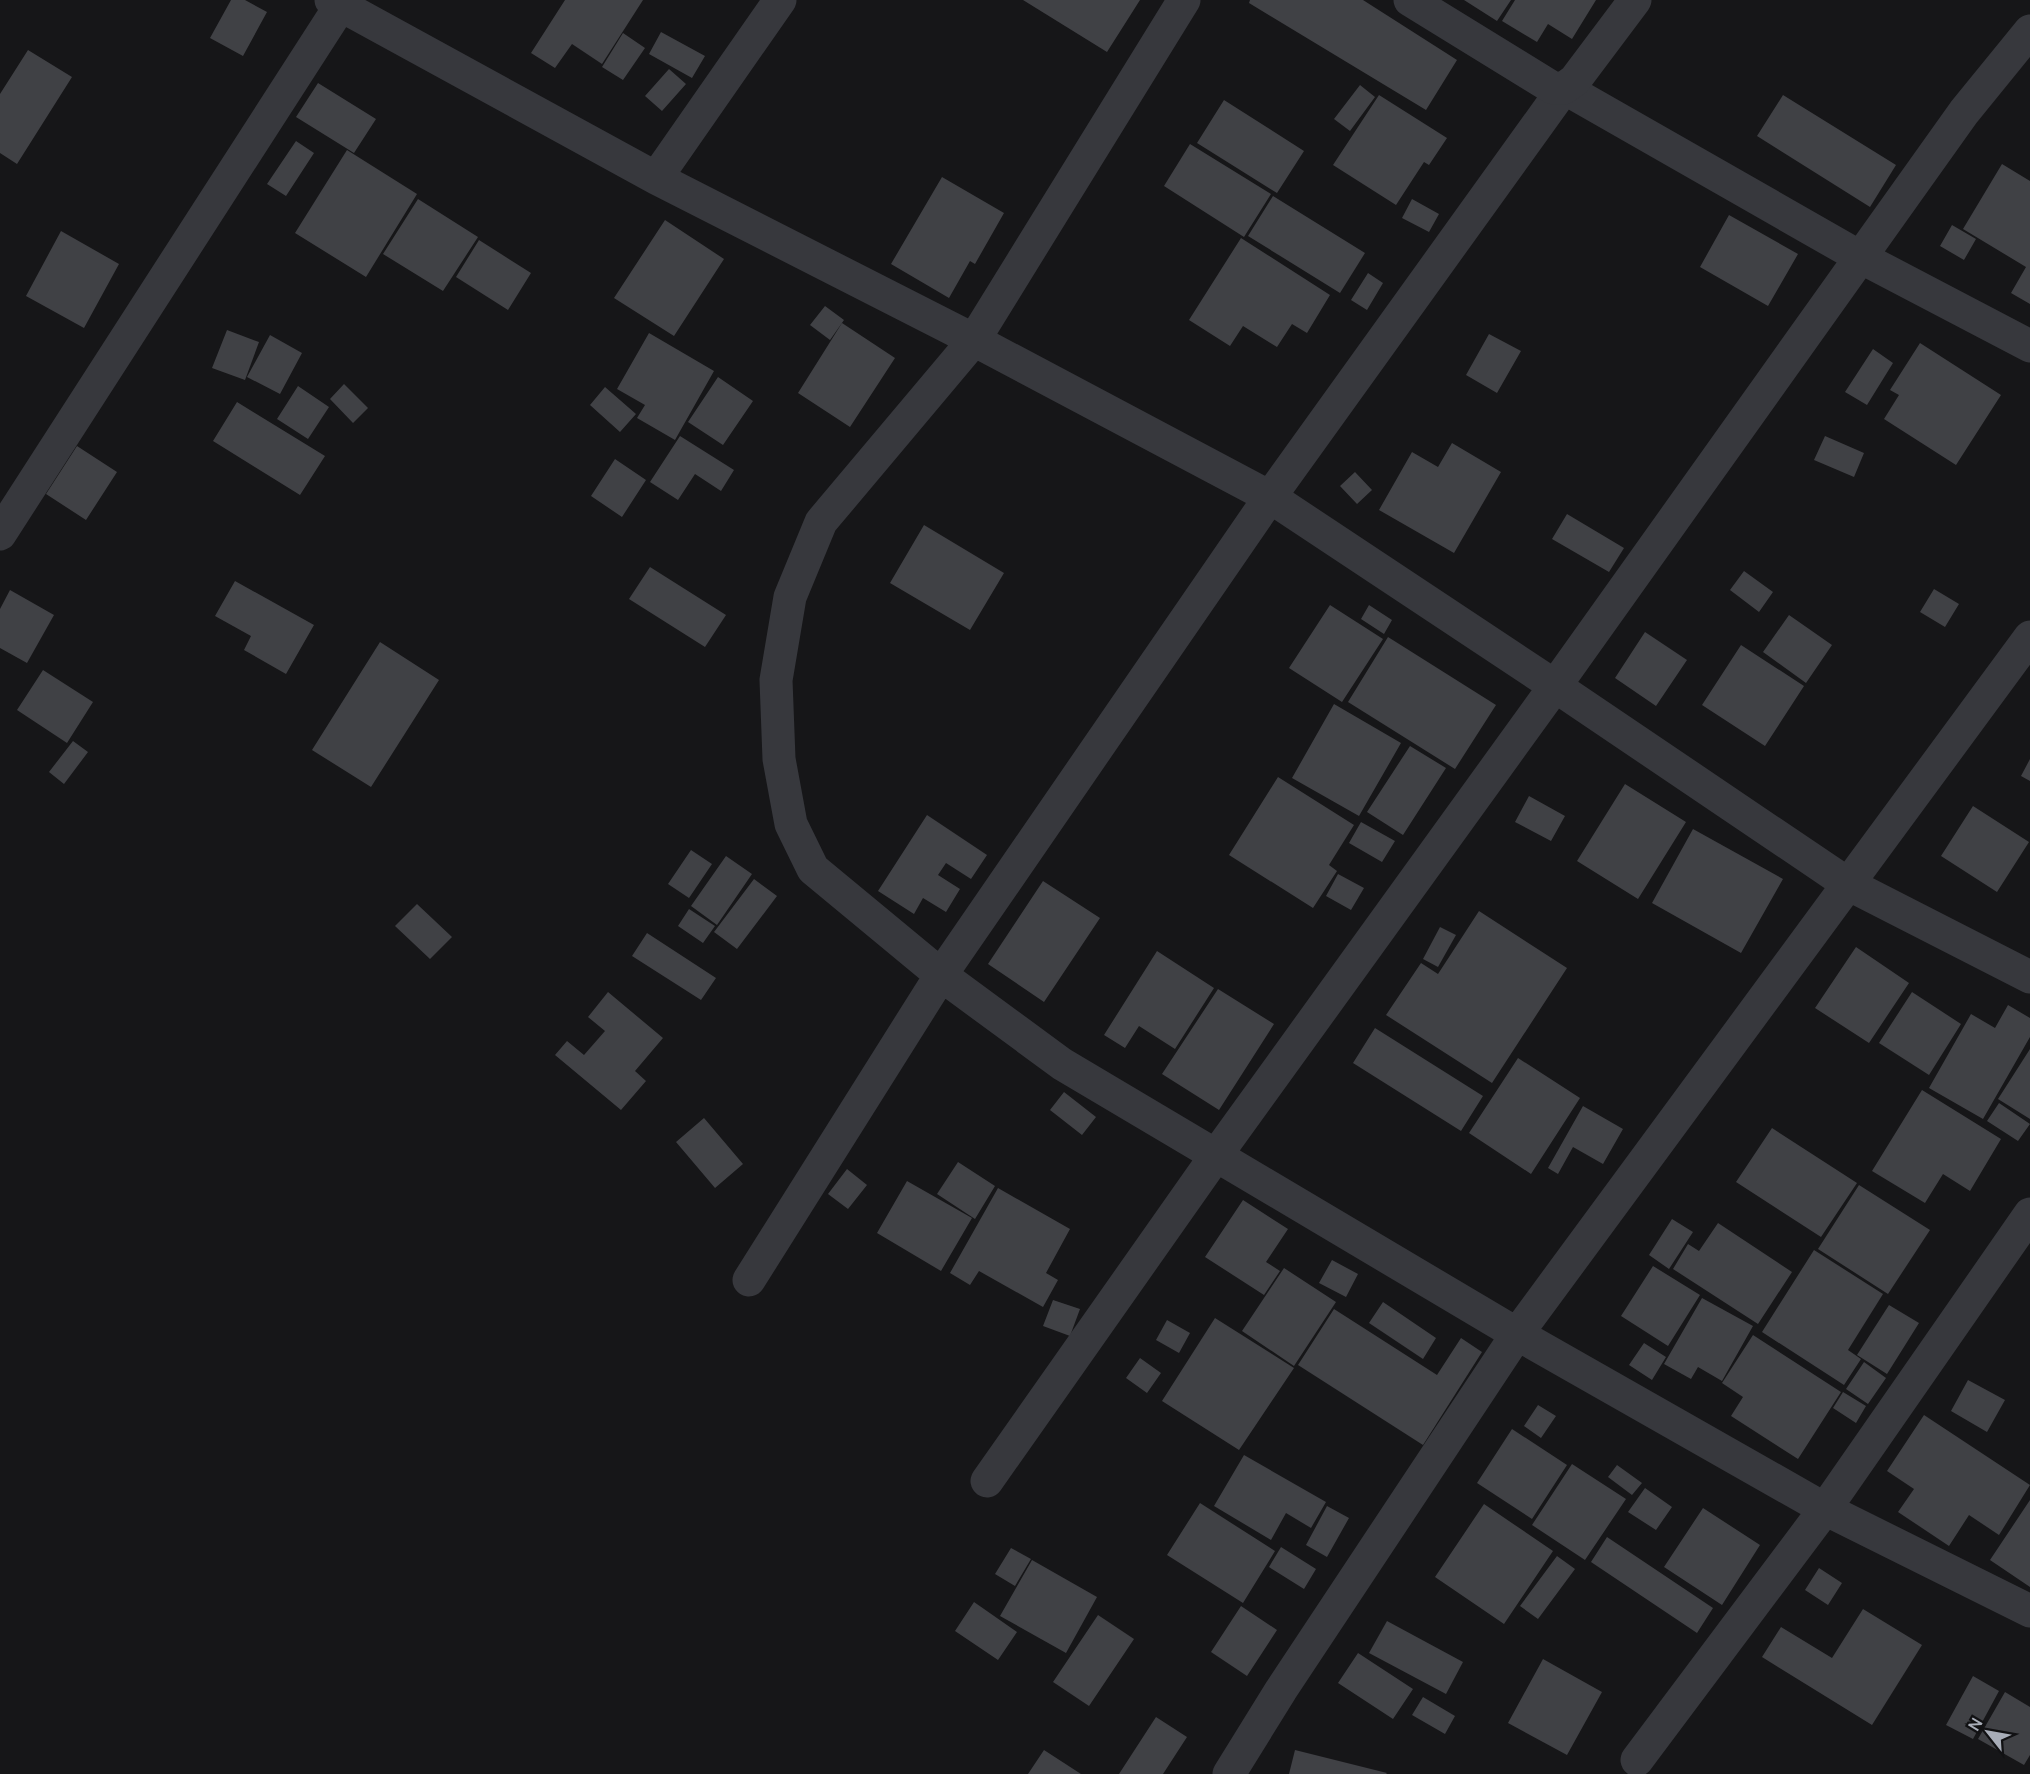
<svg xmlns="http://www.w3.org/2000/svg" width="2030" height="1774" font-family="Manrope,sans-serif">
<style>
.building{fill:#404145}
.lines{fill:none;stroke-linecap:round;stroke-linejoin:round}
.minor{stroke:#37383d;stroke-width:33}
.tertiary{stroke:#37383d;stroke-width:33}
</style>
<rect width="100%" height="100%" fill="#161618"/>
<path class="building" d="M231,0h14l22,12 -24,44 -33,-18z
M565,0h78l-41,64 -30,-20 -17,24 -24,-15z
M1023,0h117l-33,52z
M1250,0h113l94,60 -31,50 -177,-107z
M1464,0h47l-14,21z
M1515,0h81l-24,39 -24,-15 -11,18 -35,-21z
M661,32l44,24 -13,22 -43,-24z
M623,33l22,15 -22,32 -21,-13z
M28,50l44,27 -55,87 -17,-11v-59z
M669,69l17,15 -24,27 -17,-15z
M318,83l58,36 -22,34 -58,-36z
M1360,85l15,12 -25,34 -16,-12z
M1379,95l68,43 -18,27 -5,-3 -28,43 -63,-40z
M1783,95l113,70 -26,42 -113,-71z
M1224,100l80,51 -27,42 -80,-50z
M296,141l18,12 -28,43 -19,-12z
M1190,144l81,50 -27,43 -80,-51z
M347,150l70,44 -51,83 -71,-44z
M2002,164l28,17v123l-19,-11 15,-26 -63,-38z
M942,177l62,36 -29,51 -5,-3 -21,37 -58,-34z
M1273,196l92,57 -25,40 -92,-57z
M418,199l60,38 -35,54 -60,-37z
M1412,199l27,15 -10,18 -27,-14z
M1729,215l69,39 -30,52 -68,-39z
M665,220l59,39 -50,77 -60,-38z
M1952,225l24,14 -12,21 -24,-14z
M61,231l58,33 -35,64 -58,-32z
M1241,238l89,57 -23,38 -15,-9 -15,23 -34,-21 -13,20 -41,-26z
M479,240l52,33 -23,37 -52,-33z
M1368,273l15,10 -16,27 -16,-10z
M825,306l19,14 -14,20 -20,-15z
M842,323l53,35 -45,69 -52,-34z
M227,330l32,12 -14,38 -33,-12z
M649,333l65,38 -39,69 -38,-22 8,-13 -28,-16z
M1489,334l32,17 -24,42 -31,-18z
M270,335l32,18 -22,41 -33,-17z
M1920,343l81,52 -45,70 -72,-46 15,-24 -9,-5z
M1873,349l20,14 -26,42 -22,-13z
M718,377l35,24 -30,44 -35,-23z
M344,384l24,24 -15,15 -23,-24z
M298,386l31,21 -21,32 -31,-20z
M605,387l31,27 -16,18 -30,-27z
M237,402l88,54 -25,39 -87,-54z
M680,436l54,34 -13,21 -26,-17 -17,26 -28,-18z
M1825,436l39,17 -10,24 -40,-17z
M1452,443l49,29 -47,81 -75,-43 33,-58 26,15z
M77,446l40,26 -31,48 -40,-26z
M615,459l31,21 -24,37 -31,-21z
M1355,472l17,18 -15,14 -17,-18z
M1567,514l57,34 -15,24 -57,-33z
M924,525l80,48 -34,57 -80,-47z
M650,567l76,48 -21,32 -76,-48z
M1744,571l29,21 -14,20 -29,-22z
M235,581l79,44 -28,49 -42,-24 7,-14 -36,-20z
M1934,589l25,15 -14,23 -25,-15z
M10,590l44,25 -27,48 -27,-15v-39z
M1330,605l53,34 -41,63 -53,-34z
M1369,605l23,15 -8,14 -23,-15z
M1789,615l43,30 -26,38 -43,-31z
M1645,632l42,28 -31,46 -41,-28z
M1388,637l108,68 -41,64 -107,-67z
M380,642l59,38 -68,107 -59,-37z
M1741,645l63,41 -39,60 -63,-41z
M43,670l50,32 -26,41 -50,-33z
M1334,704l67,39 -42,73 -67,-38z
M73,741l15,11 -24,32 -15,-12z
M1410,746l36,22 -43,67 -36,-23z
M2030,759v22l-9,-5z
M1278,777l76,48 -25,40 8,6 -24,37 -84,-53z
M1625,784l61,38 -48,77 -61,-38z
M1529,796l36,20 -14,25 -36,-19z
M1973,806l56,36 -32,50 -56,-36z
M927,815l60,40 -16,24 -25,-16 -8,12 22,14 -14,23 -23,-14 -9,16 -36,-23z
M1361,822l34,19 -13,21 -33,-19z
M1693,829l90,50 -42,74 -89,-50z
M691,850l21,14 -23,34 -21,-14z
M726,856l26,18 -35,51 -26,-19z
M1338,874l26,14 -13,22 -25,-14z
M754,879l23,17 -40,53 -23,-17z
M1043,881l57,37 -56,84 -56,-38z
M417,904l35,33 -22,22 -35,-33z
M689,909l26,17 -12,17 -25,-17z
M1479,911l88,57 -75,115 -106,-68 35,-52 17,11z
M1440,927l16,8 -18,32 -15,-8z
M647,933l69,45 -15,22 -69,-44z
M1856,947l53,36 -40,60 -54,-35z
M1157,951l57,37 -39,61 -36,-23 -14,22 -21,-13z
M1218,989l56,35 -55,86 -57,-36z
M608,992l55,46 -28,33 11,10 -25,29 -66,-55 12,-14 17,14 21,-24 -17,-14z
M1912,992l49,32 -32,51 -50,-32z
M2008,1005l22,13v19l-47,82 -54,-31 42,-74 24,14z
M1375,1028l108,68 -22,35 -108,-68z
M2030,1049v70l-32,-20z
M1518,1058l62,40 -49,76 -62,-41z
M1922,1090l79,49 -31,52 -27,-17 -18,29 -53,-32z
M1064,1092l32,25 -14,18 -32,-25z
M1999,1103l31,21 -12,17 -31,-20z
M1583,1106l40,23 -20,35 -30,-17 -15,27 -10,-6z
M704,1118l39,46 -28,24 -39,-46z
M1772,1128l85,55 -36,54 -85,-55z
M958,1162l37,24 -20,33 -38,-25z
M847,1169l20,16 -19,24 -20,-15z
M907,1181l65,37 -31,53 -64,-38z
M1859,1185l71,45 -42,64 -70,-45z
M998,1188l72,41 -24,44 12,7 -15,27 -64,-36 -9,14 -20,-12z
M1243,1200l45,29 -22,33 14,9 -16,24 -59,-38z
M1672,1219l21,13 -24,37 -20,-14z
M1718,1223l74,49 -34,52 -85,-55 15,-25 11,7z
M1814,1250l69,44 -35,56 13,9 -17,26 -82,-53z
M1332,1260l26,14 -12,23 -27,-14z
M1653,1266l47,29 -32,51 -47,-30z
M1284,1268l52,34 -42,64 -52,-35z
M1702,1298l51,28 -31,55 -24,-14 -7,12 -27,-15z
M1053,1300l27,9 -10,27 -27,-10z
M1383,1302l53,36 -13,21 -54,-36z
M1889,1305l30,18 -32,51 -30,-19z
M1334,1309l103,66 24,-37 21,14 -59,93 -125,-80z
M1215,1318l79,50 -55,82 -77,-49z
M1167,1320l23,13 -11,20 -23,-13z
M1753,1335l88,57 -43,67 -67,-43 12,-19 -21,-14z
M1644,1343l22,14 -14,23 -23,-15z
M1140,1358l21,15 -14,20 -21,-15z
M1864,1362l22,16 -18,26 -22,-15z
M1968,1380l37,20 -18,32 -36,-21z
M1843,1392l23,14 -10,17 -23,-15z
M1538,1405l18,11 -15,22 -17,-12z
M1924,1415l106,70 -31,50 -30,-20 -20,31 -51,-34 16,-23 -27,-18z
M1512,1429l55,36 -35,54 -55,-36z
M1244,1455l82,47 -15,26 -25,-15 -15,27 -57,-34z
M1572,1464l54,35 -41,61 -53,-35z
M1617,1465l25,18 -10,12 -24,-18z
M1645,1488l27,19 -16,23 -28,-18z
M2030,1500v87l-40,-27z
M1200,1503l75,48 -32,52 -76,-48z
M1484,1504l69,47 -49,73 -69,-47z
M1327,1506l22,12 -22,39 -21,-12z
M1703,1508l57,37 -38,60 -58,-38z
M1607,1537l106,71 -16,25 -106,-71z
M1281,1547l35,22 -12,20 -35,-22z
M1011,1548l20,11 -16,27 -20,-12z
M1557,1556l18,13 -37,50 -18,-13z
M1032,1560l65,37 -31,56 -66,-37z
M1819,1568l23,15 -14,22 -23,-15z
M974,1602l43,30 -19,28 -43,-29z
M1241,1606l36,24 -30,46 -36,-24z
M1863,1609l59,36 -50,80 -110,-68 19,-30 51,31z
M1098,1615l36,24 -45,67 -36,-24z
M1387,1621l76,41 -17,32 -77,-41z
M1358,1653l55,36 -20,30 -55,-36z
M1543,1659l59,33 -35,63 -59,-32z
M1973,1676l26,15 -26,48 -27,-14z
M2005,1692l25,15v48l-6,10 -46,-26z
M1423,1697l32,19 -10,18 -33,-19z
M1156,1717l31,20 -24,37h-44z
M1044,1750l37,24h-53z
M1295,1750l92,23 -1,1h-97z"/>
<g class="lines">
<path class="minor" d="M331,0l325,178 318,162 296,157 285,189 293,198 182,93
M1184,0l-210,340 -153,182 -31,75 -14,83 3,79 12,65 22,45 128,106 121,89 455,270 308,175 205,102
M656,178l124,-178
M0,534l344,-534
M749,1280l192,-305 329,-478 294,-409 296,169 170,89
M987,1481l230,-327 338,-468 409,-574 66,-81
M1637,1760l188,-251 205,-295
M1229,1774l52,-84 236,-356 513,-697"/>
<path class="tertiary" d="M1410,0l143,88h11l11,-8 60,-80"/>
</g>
<g transform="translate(1988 1732) rotate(301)" stroke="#111113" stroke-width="4.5" paint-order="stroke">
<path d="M0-4.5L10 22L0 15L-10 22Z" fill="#a8adb8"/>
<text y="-9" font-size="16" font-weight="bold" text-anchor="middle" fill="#a8adb8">N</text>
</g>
</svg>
